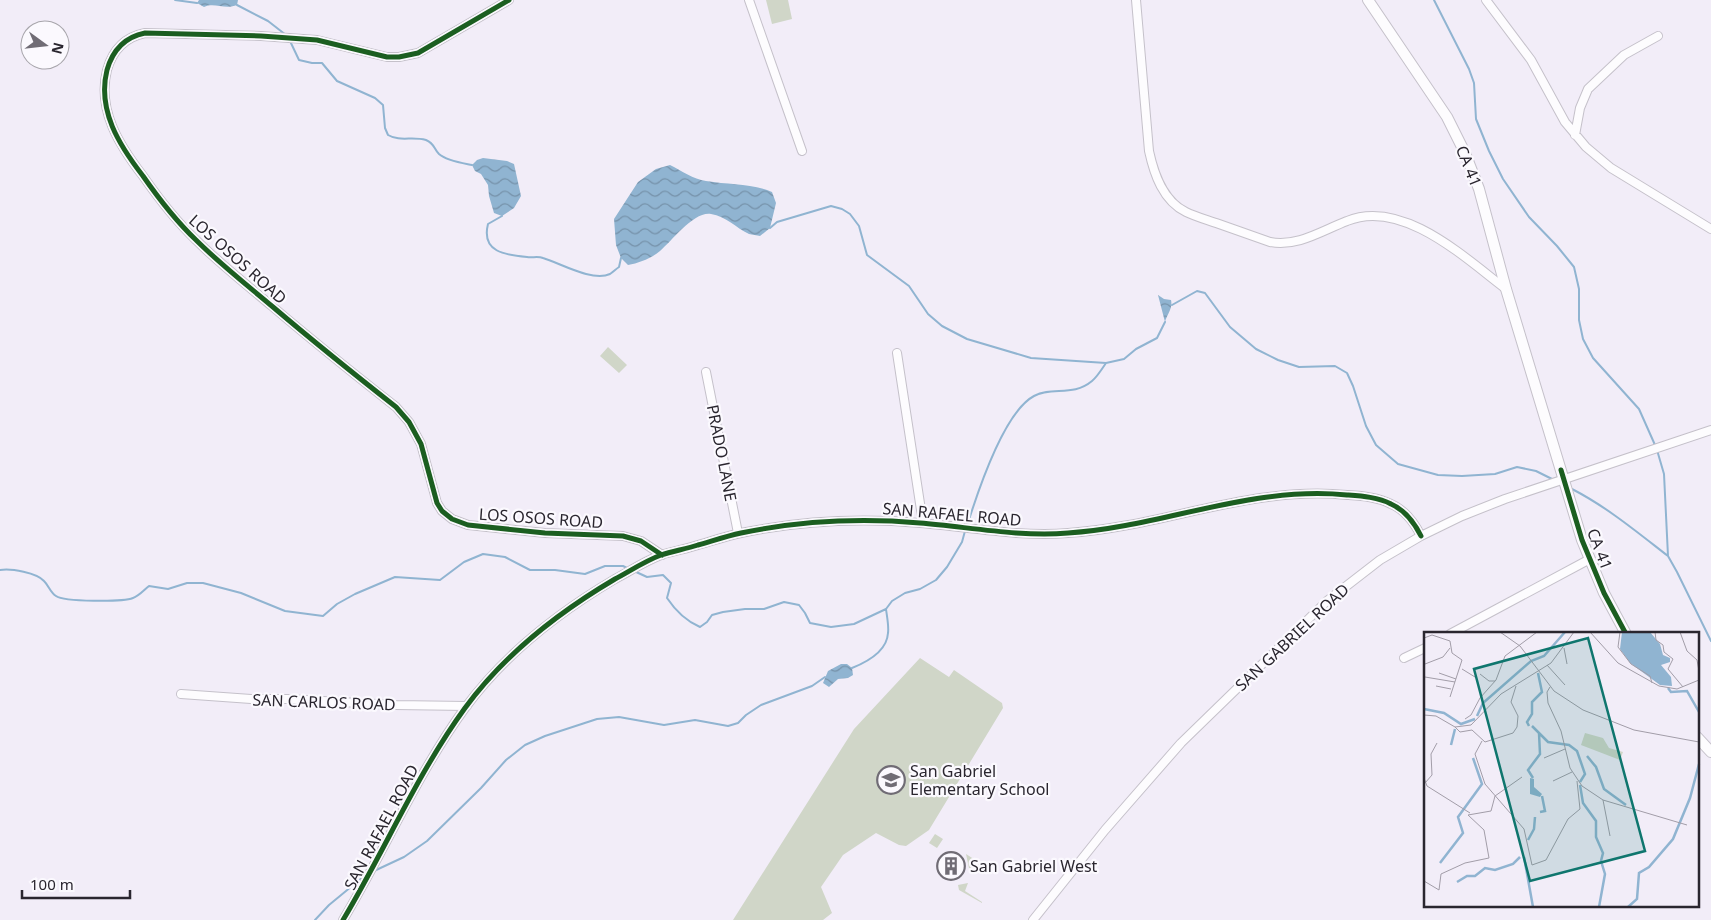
<svg xmlns="http://www.w3.org/2000/svg" width="1711" height="920" font-family="'Noto Sans',sans-serif">
<style>
.green{fill:#d0d6c8}
.water{fill:url(#water-waves)}
.lines{fill:none;stroke-linecap:round;stroke-linejoin:round}
.stream{stroke:#90b4d1;stroke-width:2}
.minor-casing{stroke:#c5c1ca;stroke-width:10}
.major-casing{stroke:#c5c1ca;stroke-width:12}
.minor{stroke:#fdfcfe;stroke-width:8}
.major{stroke:#fdfcfe;stroke-width:10}
.cycleway-casing{stroke:#fbf9fe;stroke-width:8}
.cycleway{stroke:#1b5e20;stroke-width:5}
.labels{text-anchor:middle;dominant-baseline:central;stroke-width:4.5;stroke-linejoin:round;paint-order:stroke}
.street-label{font-size:16px;fill:#2a262f;stroke:#fbf9fe}
.poi-label{font-size:16px;fill:#2a262f;stroke:#fbf9fe;text-anchor:start}
.inset-river{fill:none;stroke:#90b4d1;stroke-width:2.5}
.inset-road{fill:none;stroke:#a29da8;stroke-width:1}
.view{fill:#0f766e;fill-opacity:0.15;stroke:#0f766e;stroke-width:2.5}
.inset-edge{fill:none;stroke:#2a262f;stroke-width:2.5}
</style>
<defs>
<pattern id="water-waves" width="16" height="10" patternUnits="userSpaceOnUse" patternTransform="scale(1.25)"><rect width="16" height="10" fill="#90b4d1"/><path d="M0 5q4-4 8 0t8 0" fill="none" stroke="#7692aa"/></pattern>
</defs>
<rect width="100%" height="100%" fill="#f2edf8"/>
<path class="green" d="M766,0h22l4,19 -20,5z
M608,347l19,18 -8,8 -19,-17z
M920,658l29,19 5,-7 48,33 1,5 -74,122 -23,16 -7,-1 -23,-12 -33,22 -22,32 11,26 -9,7h-90l121,-191z
M935,834l8,5 -6,9 -8,-5z
M966,854l23,15 -19,4z
M968,883l-3,8 17,11v1l-23,-13 -1,-5z"/>
<path class="water" d="M199,0h39l-1,5c-12,5 -23,-3 -33,2l-7,-4z
M483,158l24,3 7,3 7,32 -7,12 -12,8 -8,-3 -5,-17 -1,-11 -7,-11 -6,-3 -3,-6 5,-5z
M670,165c12,6 23,14 36,16 23,4 45,2 66,11l4,11 -6,25 -10,8c-3,-1 -8,-1 -11,-2 -13,-6 -23,-18 -38,-20 -17,-3 -39,27 -51,37 -10,8 -21,12 -32,14l-7,-7 -5,-13 -2,-26 24,-37 18,-13z
M1158,295l6,4 7,1c2,9 -4,14 -6,22z
M841,664h6l5,4 1,7 -5,3 -10,1 -9,8 -6,-4 5,-12z"/>
<g class="lines">
<path class="stream" d="M175,0l22,3
M1434,0l35,69 5,14 2,36 13,32 14,28 26,38 28,29 17,21 5,22v31l4,19 10,19 46,51 16,36
M237,5l31,16 18,14
M290,41l9,19 13,3h10l15,18 38,17 8,7 2,23 3,7c12,7 24,1 38,5 9,4 7,8 13,14 8,7 23,9 33,11
M502,216l-14,8c-7,28 17,31 39,33 5,1 11,-1 16,1 17,5 49,24 67,16 3,-2 6,-5 9,-7l2,-9
M770,228l7,-6 54,-16 11,3 8,5 9,12 8,29 42,31 19,28 14,12 25,13 64,19 75,5 18,-4 12,-10 21,-11 8,-16
M1172,305l25,-14 8,2 25,34 26,22 22,11 21,7 36,-1 12,7 6,13 13,40 10,19 22,19 40,11 24,1 33,-2 22,-7 19,4 18,9
M1657,450l7,24 4,82 9,16 34,69
M1572,489c35,18 65,43 96,67
M967,526c10,-32 37,-114 67,-130 18,-10 39,1 58,-15 5,-4 10,-12 14,-18
M0,570c11,-2 37,3 44,11 5,5 6,11 12,15 8,6 67,6 77,2 6,-2 11,-8 16,-12l19,3 19,-6h16l38,10 44,18 38,5 14,-12 18,-10 40,-17 45,3 24,-18 19,-8 22,3 25,13h25l30,4 20,-8h18l4,2
M634,571l13,6 16,-2 8,8 -4,15c8,12 19,23 33,29l7,-5 5,-7 11,-3 22,-3h19l20,-7 15,3 6,8 5,10 21,4 23,-3 32,-15 6,-8 13,-8 15,-4 16,-9 11,-13 15,-25 3,-11
M852,668c15,-6 35,-17 36,-35 1,-7 -1,-16 -2,-24
M374,871l30,-14 23,-16 54,-53 25,-28 19,-15 20,-9 52,-17 22,-2 45,8 31,-5 33,6 10,-3 8,-8 15,-10 51,-19 13,-9
M315,920l14,-15 34,-28"/>
<defs>
<path id="minor" d="M509,0l-91,53 -19,4h-12l-70,-17 -56,-4 -116,-3c-20,4 -32,16 -38,37 -10,40 12,75 36,106 16,23 33,45 53,64 24,24 51,45 77,67 40,34 81,67 123,100l13,15 12,22 16,59 5,8 10,8 16,6 77,8 78,3 18,5 21,14
M749,0l53,151
M1136,0l13,151c5,23 14,50 37,61 10,5 22,8 33,12 17,6 34,12 51,18 28,5 51,-11 77,-21 55,-23 118,37 159,68
M1486,0l45,60 34,62 21,25 25,21 100,61
M1575,135l5,-27 8,-19 36,-34 34,-19
M897,353l26,170
M706,372l32,161
M1450,634l140,-75
M1404,658l21,-10
M181,694l70,5h36l108,6 72,1
M343,920c42,-70 74,-146 122,-212 39,-53 94,-96 150,-129 15,-8 30,-18 46,-24 12,-4 25,-6 37,-10 14,-4 29,-9 43,-12 58,-12 120,-15 179,-10 49,4 99,14 148,10 94,-6 184,-48 279,-38 14,1 31,2 44,9 14,6 23,18 30,32
M1033,920l72,-90 76,-87 146,-142 53,-41 41,-24 41,-20 43,-17 206,-69"/>
<path id="major" d="M1368,0l79,117 18,36 14,36 27,100 76,251 22,53 22,41
M1697,737l14,15"/>
</defs>
<use href="#minor" class="minor-casing"/>
<use href="#major" class="major-casing"/>
<use href="#minor" class="minor"/>
<use href="#major" class="major"/>
<defs>
<path id="cycleway" d="M509,0l-91,53 -19,4h-12l-70,-17 -56,-4 -116,-3c-20,4 -32,16 -38,37 -10,40 12,75 36,106 16,23 33,45 53,64 24,24 51,45 77,67 40,34 81,67 123,100l13,15 12,22 16,59 5,8 10,8 16,6 77,8 78,3 18,5 21,14
M1561,470l21,70 22,53 22,41
M343,920c42,-70 74,-146 122,-212 39,-53 94,-96 150,-129 15,-8 30,-18 46,-24 12,-4 25,-6 37,-10 14,-4 29,-9 43,-12 58,-12 120,-15 179,-10 49,4 99,14 148,10 94,-6 184,-48 279,-38 14,1 31,2 44,9 14,6 23,18 30,32"/>
</defs>
<use href="#cycleway" class="cycleway-casing"/>
<use href="#cycleway" class="cycleway"/>
</g>
<defs>
<symbol id="school-ring" viewBox="-11 -11 22 22"><circle r="9.5" fill="#fbf9fe" stroke="#706c75" stroke-width="1.5"/><path d="M0-5L7-2L0 1L-7-2ZM-4 1L0 2.5L4 1V4Q0 6-4 4Z" fill="#706c75"/></symbol>
<symbol id="building-ring" viewBox="-11 -11 22 22"><circle r="9.5" fill="#fbf9fe" stroke="#706c75" stroke-width="1.5"/><path d="M-4-6H4V6H1V3H-1V6H-4ZM-2.5-4.3h1.7v1.8h-1.7ZM.8-4.3h1.7v1.8H.8ZM-2.5-1h1.7V.8h-1.7ZM.8-1h1.7V.8H.8Z" fill="#706c75"/></symbol>
</defs>
<g fill-rule="evenodd">
<use href="#school-ring" x="875" y="764" width="32" height="32"/>
<use href="#building-ring" x="935" y="850" width="32" height="32"/>
</g>
<g class="labels">
<g class="street-label">
<text transform="translate(1469 166) rotate(68)">CA 41</text>
<text transform="translate(238 259) rotate(42)">LOS OSOS ROAD</text>
<text transform="translate(722 453) rotate(79)">PRADO LANE</text>
<text transform="translate(952 514) rotate(5)">SAN RAFAEL ROAD</text>
<text transform="translate(541 518) rotate(4)">LOS OSOS ROAD</text>
<text transform="translate(1600 549) rotate(69)">CA 41</text>
<text transform="translate(1292 637) rotate(-43)">SAN GABRIEL ROAD</text>
<text transform="translate(324 702) rotate(2)">SAN CARLOS ROAD</text>
<text transform="translate(381 827) rotate(-62)">SAN RAFAEL ROAD</text>
</g>
<g class="poi-label">
<text x="910" y="771">San Gabriel<tspan x="910" dy="18">Elementary School</tspan></text>
<text x="970" y="866">San Gabriel West</text>
</g>
</g>
<g transform="translate(1424 632)">
<rect width="275" height="275" fill="#f2edf8"/>
<path d="M161,101l18,5 6,10 14,4 -3,8 -39,-15z" fill="#d0d6c8"/>
<path d="M198,0h28l10,12 3,11 7,3v4l-9,3 10,12 1,9 -12,-1 -30,-22 -10,-14zM106,146l4,1v8l8,7 -2,3 -10,-3z" fill="#90b4d1"/>
<path class="inset-river" d="M244,56l3,4 16,-1 12,21M0,77l20,4 17,11 14,-5M53,84l6,-13 48,-42 13,-5 21,-24M105,94l-2,-4 5,-8v-12l10,-10 -4,-19M108,94l16,16 21,3 8,6 8,23 -5,8M27,113l4,-16M163,124l9,11 8,22 22,16M109,146l-5,-8 12,-16 -1,-21M156,153l3,18 13,18v16l7,16 -2,8 4,13 -6,33M116,180l5,-1 -3,-15M104,208l6,-11 1,-12M100,225l9,50M16,231l23,-30 -5,-16 24,-33 -9,-26M33,250l10,-6h8l10,-8 10,2 18,-6 7,-7M204,275l9,-8 2,-26 10,-6 24,-28 17,-41 9,-34"/>
<path class="inset-road" d="M76,0l20,14 34,45 29,19 51,20 65,12M166,0l28,31 41,23 18,3 22,-9M196,0l-2,15 13,17 19,12 2,7M231,0l1,8 7,5 1,7 9,7 -5,10 15,18M256,0l7,19 10,9 2,11M0,6l8,-3 18,6 2,12 10,7 -12,37M140,16l3,16M1,32l18,-7 7,-9M123,33l18,20M38,37l13,8M15,41l17,6M56,42l9,7h6M1,45l30,5M12,54l15,3M126,55l-3,5 1,11 13,28 9,37 12,18 21,14 84,25M0,83l12,1 19,11 16,-2 30,-31 50,-31 23,-31M41,87l6,-4 9,-17 16,-18 9,-24 32,-24M31,95l5,5 12,-2 13,12 28,-9 4,-6 1,-11 -7,-14 5,-16M58,109l-7,13 10,30 39,45 8,36 14,-5 22,-41 12,-10 -3,-28M120,126l21,-9M0,146l3,8 43,27M129,149l19,-9M1,151l7,-8 -1,-21 6,-11M179,168l7,36M0,249l15,9 2,-16 24,-11 24,-5 -5,-28 -16,-15 23,-4 4,-15 27,-19"/>
<path class="view" d="M164,6l57,213 -115,30 -56,-212z"/>
<rect width="275" height="275" class="inset-edge"/>
</g>
<g transform="translate(45 45) rotate(105)"><circle r="24" fill="#fbf9fe" stroke="#a7a5ab"/>
<path d="M0-4L9 19L0 12L-9 19Z" fill="#706c75"/>
<text y="-8" font-size="14" font-weight="bold" text-anchor="middle" fill="#2a262f">N</text>
</g>
<path d="M22 890v8h108v-8" fill="none" stroke="#2a262f" stroke-width="2.5"/>
<text x="30" y="890" font-size="15" fill="#2a262f" stroke="#fbf9fe" stroke-width="4" paint-order="stroke">100 m</text>
</svg>
